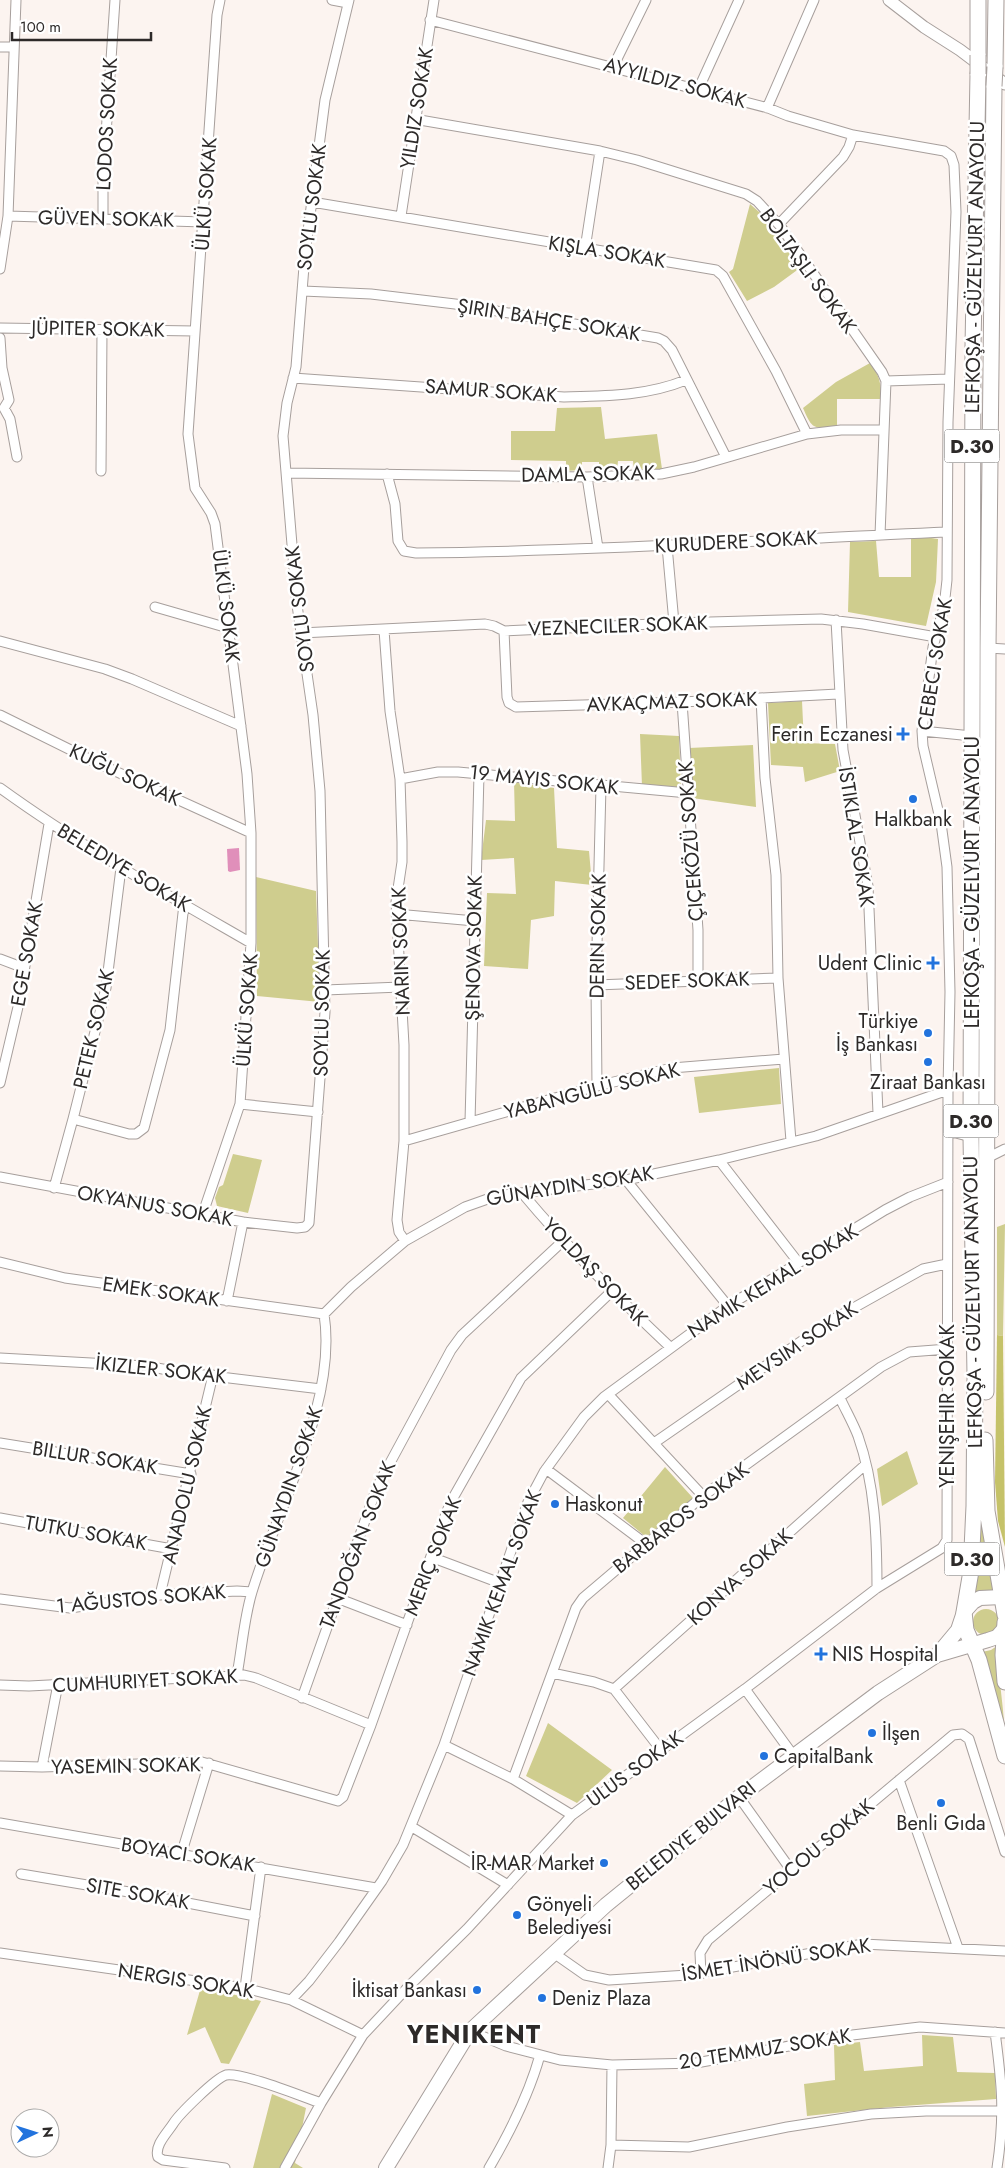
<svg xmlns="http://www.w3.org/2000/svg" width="1005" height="2168" font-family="Jost,sans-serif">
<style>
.green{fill:#cfcd8e}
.forest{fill:#c5c269}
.water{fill:#e08fba}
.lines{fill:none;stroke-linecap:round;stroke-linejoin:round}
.minor-casing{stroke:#a79f9c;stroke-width:11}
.tertiary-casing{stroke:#a79f9c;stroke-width:13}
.secondary-casing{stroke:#a79f9c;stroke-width:16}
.trunk-casing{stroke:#a79f9c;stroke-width:17}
.minor{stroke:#fff;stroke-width:9}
.tertiary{stroke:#fff;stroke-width:11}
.secondary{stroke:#fff;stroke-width:14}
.trunk{stroke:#fff;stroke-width:15}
.trunk-bridge-casing{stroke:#a79f9c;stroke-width:17;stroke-linecap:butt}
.trunk-bridge{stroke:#fff;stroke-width:15}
.poi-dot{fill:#2273dd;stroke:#fff;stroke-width:2}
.labels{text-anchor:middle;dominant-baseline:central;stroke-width:5;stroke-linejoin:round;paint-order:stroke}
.shield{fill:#fff;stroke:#6c6a69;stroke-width:1}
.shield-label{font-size:19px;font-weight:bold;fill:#2d2a29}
.street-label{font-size:20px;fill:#2d2a29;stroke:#fff}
.poi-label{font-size:20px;fill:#2d2a29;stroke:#fff;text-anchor:start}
.district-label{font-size:25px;font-weight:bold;letter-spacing:1px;fill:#2d2a29;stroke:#fff}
</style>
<rect width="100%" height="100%" fill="#fcf4f0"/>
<path class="green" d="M750,204l15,13 35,51 -26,19 -27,14 -18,-29 4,-3z
M870,363c10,13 11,20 11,36h-44v27c-24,2 -24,5 -34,-18l33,-26z
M601,407l4,32 52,-5 5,35 -28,2 -1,-10h-15l-1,9h-18v-8h-17v8l-16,1v-10l-55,-1v-29h44l2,-23z
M911,535l27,4 -2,43 -10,44 -78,-14 2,-70 26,-1 3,36h32z
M802,701l2,42 31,1 5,27 -35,11 -2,-15 -32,-2 -3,-62z
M640,734l39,2 2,51 -39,-1z
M753,745l3,62 -64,-9 -3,-50z
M514,782l40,6 3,60 32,3 3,34 -37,-4 -1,35 -23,4 -3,49 -44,-3 3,-73 29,1 -2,-36 -33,2 5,-40 29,1z
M256,877l60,14 4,111 -63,-6z
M779,1068l2,36 -82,9 -5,-36z
M233,1154l29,6 -14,53 -31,-7 -2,-8 4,-11 4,-2z
M1005,1224l-2,112 -6,-1v-108z
M981,1434l13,159 -20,5z
M907,1451l11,33 -36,22 -5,-37z
M665,1467l28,31 -47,39 -23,-19z
M973 1622a13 13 0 1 1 26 0a13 13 0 1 1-26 0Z
M997,1646c1,33 8,65 8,98l-23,-92 9,-2z
M548,1723l64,47 -35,33 -51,-27z
M201,1987l60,14 -32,63 -8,-1 -16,-36 -18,8z
M922,2035l31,2 4,35 38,1 1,26 -105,8 -84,9 -3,-32 31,-4 -1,-35 26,-3 4,29 59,-5z
M272,2094l34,14 -11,55 8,5h-50z"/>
<path class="forest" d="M997,1335l6,1 2,211 -7,-26 -3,-39z"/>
<path class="water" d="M239,848l1,22 -10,2 -2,-1 -1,-22z"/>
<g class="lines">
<defs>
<path id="minor" d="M332,0l16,3
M0,47h14
M613,67l33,-67
M698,90l41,-90
M767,108l47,-108
M414,119l186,32 37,9 109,34 11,7 24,26 101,145 4,9 -6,154
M312,202l404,68 7,6 53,95 31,63
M8,216l196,6
M401,216l33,-216
M103,218v-39l12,-179
M779,224l64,-67 6,-10 4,-12
M585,249l15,-98
M0,269l8,-53 8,-216
M303,291l68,3 84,10 203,34 6,3 8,9 54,107
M0,328l195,3
M0,338l2,30 7,32 -5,8
M293,378l271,19c42,-1 83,-1 122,-17
M886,381l63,-2
M4,408l6,11 7,38
M101,471l1,-141
M286,473l301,4 74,-3 33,-7 113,-33 34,-4h42
M387,474l8,30 3,37 6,10 12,2c177,-2 353,-13 530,-21
M587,477l11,71
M667,546l7,77
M155,607l73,21
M836,620l7,130 25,136 10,227
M384,630l6,81 10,68 2,63v20l-6,40 8,143v96l-7,79 2,12 6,9
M504,631l3,66 2,6 7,4 166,-5 156,-8
M301,633l184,-9 9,2 10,5 170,-8 147,-4 42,5 73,13
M0,641l105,28 27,10 109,47
M988,648l17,1
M761,698l4,80 11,97 2,103 13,163
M682,702l16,228v51
M0,715l93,46 158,72
M922,731l50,5
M400,779l38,-7h20l230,21
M0,788c80,58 166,106 251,155
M396,914l79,7
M0,959l24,9
M596,985l182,-7
M325,990l76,-3
M0,1083l18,-76 31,-183
M597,1086l-1,-101 5,-199
M240,1104l78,8
M73,1119l56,15h7l8,-6 26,-98 14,-126
M470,1122l9,-348
M948,1131l23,6
M404,1141l193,-55 75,-18 112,-9
M987,1158l18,-9
M719,1160l79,102
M0,1177l243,45 54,6 8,-1 4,-4 16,-211 -5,-221 -7,-76 -16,-110 -14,-169 4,-33 9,-36 9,-113 20,-154 24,-100
M626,1180l102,126
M54,1188l19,-69 33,-131 15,-120
M523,1194c46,55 95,104 147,153
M203,1213l37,-109 11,-161v-110l-4,-59 -32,-250 -4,-11 -16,-25 -7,-54 29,-419 3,-15
M0,1262l65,16 259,36
M227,1301l16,-79
M324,1314l27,-27 54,-46 60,-34 31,-11 130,-16 93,-20 97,-24 132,-46
M0,1358l146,8 33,6 142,17
M608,1394l95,102
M840,1398c6,13 13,25 18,38 17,48 19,101 19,152
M0,1443l191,31
M654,1443l178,-123 91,-51 24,-5
M546,1469l100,75
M0,1518l172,31
M431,1557l69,26
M160,1595l53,-220
M337,1598l70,27
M0,1599l70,9 90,-13 77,-4 15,1
M552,1673l42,9 20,7 47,61
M237,1675c5,-27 7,-57 15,-83 25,-84 86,-190 72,-278
M0,1685l29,1 215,-11 12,3 115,47
M614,1689l251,-224
M745,1689l48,66
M302,1698l75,-211 74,-137 11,-15 101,-94
M444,1745l69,34 59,36
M0,1766l42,1 160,-5 136,39 5,-4 28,-72 76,-214 6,-13 68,-120 90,-86
M42,1767l16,-83
M513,1779l63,-171 7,-10 120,-102 178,-129 28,-15 39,-3
M899,1780l59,168
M739,1797l52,73
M0,1823l376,65
M412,1827l96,58
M181,1855l28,-92
M21,1874l120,20 114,22
M0,1953l245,35 46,12 72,35
M555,1954l30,21 24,5 79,-5 175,-31 142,7
M701,1974l-1,-21 8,-13 245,-205 9,-1 7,5 36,113
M245,1988l16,-121
M291,2000l18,-19 30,-39 43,-61 21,-36 41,-100 84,-243 16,-30 40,-55 20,-20 124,-91 157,-96 25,-13 38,-15
M470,2031l36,15 54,14 52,5 84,-2 148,-27 76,-9 85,6
M995,2032c7,52 10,83 2,136
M611,2145l78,2 98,-20 84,-13 55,-3h78
M225,2168l-62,-8 -5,-3c-4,-11 9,-24 15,-33 6,-10 43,-46 53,-49 16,-3 77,22 95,28
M285,2168l36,-65 42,-68 45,-48 59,-58 105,-114 173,-126 132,-101 65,-40 5,-8 1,-450 2,-98 -3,-125 -6,-44 -18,-77 -1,-15 11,-84 11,-40 3,-27 1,-158 8,-210 -2,-47 -3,-9 -7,-5 -91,-16 -65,-19 -20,-8 -338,-88
M489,2168c21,-36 40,-73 51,-113
M608,2168l3,-23 1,-80"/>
<path id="tertiary" d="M889,0l35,27 36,23 45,34"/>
<path id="secondary" d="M938,1654l20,-24 6,-18 9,-10 7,-4 22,-1
M386,2168l84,-137 136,-126 133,-108 139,-104 59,-38 51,-15 9,-3 8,-9"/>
<path id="trunk" d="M978,55v-55
M995,67l1,-67
M978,74l-5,273 -2,790 4,238 -1,131 -3,65 -7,41 2,18 13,30 26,96
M986,1392l2,-744 6,-562
M985,1440l2,71 18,104
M1005,1622l-2,33 2,27"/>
</defs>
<use href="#minor" class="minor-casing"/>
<use href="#tertiary" class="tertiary-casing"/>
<use href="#secondary" class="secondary-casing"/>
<use href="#trunk" class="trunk-casing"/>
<use href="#minor" class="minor"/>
<use href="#tertiary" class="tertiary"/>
<use href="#secondary" class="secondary"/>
<use href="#trunk" class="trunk"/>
<defs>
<path id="trunk-bridge" d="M978,74v-19
M994,86l1,-19"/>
</defs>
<use href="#trunk-bridge" class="trunk-bridge-casing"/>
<use href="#trunk-bridge" class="trunk-bridge"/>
</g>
<g class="poi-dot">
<path d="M900.5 726.5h5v5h5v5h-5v5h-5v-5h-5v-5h5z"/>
<circle cx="913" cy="799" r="5"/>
<path d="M930.5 955.5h5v5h5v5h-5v5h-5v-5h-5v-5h5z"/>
<circle cx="928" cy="1033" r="5"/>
<circle cx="928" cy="1062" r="5"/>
<circle cx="555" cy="1504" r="5"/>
<path d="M818.5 1646.5h5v5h5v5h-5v5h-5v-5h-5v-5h5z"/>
<circle cx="872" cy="1733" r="5"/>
<circle cx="764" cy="1756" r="5"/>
<circle cx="941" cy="1803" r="5"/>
<circle cx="604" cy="1863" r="5"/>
<circle cx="517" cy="1915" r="5"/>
<circle cx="477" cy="1990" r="5"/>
<circle cx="542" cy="1998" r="5"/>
</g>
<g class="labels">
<g class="shield">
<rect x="944.5" y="429.5" width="55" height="33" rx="4"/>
<rect x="943.5" y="1104.5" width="55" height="33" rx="4"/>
<rect x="944.5" y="1542.5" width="55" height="33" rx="4"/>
</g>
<g class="shield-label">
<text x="972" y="446">D.30</text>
<text x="971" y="1121">D.30</text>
<text x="972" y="1559">D.30</text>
</g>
<g class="street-label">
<text transform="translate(675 83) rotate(15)">AYYILDIZ SOKAK</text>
<text transform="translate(417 108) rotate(-81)">YILDIZ SOKAK</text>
<text transform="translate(107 124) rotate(-87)">LODOS SOKAK</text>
<text transform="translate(206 194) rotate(-86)">ÜLKÜ SOKAK</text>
<text transform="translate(312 207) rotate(-83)">SOYLU SOKAK</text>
<text transform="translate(106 219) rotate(1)">GÜVEN SOKAK</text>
<text transform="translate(607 252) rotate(9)">KIŞLA SOKAK</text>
<text transform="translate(975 267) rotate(-89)">LEFKOŞA - GÜZELYURT ANAYOLU</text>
<text transform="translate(808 271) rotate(54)">BOLTAŞLI SOKAK</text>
<text transform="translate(549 320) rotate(9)">ŞIRIN BAHÇE SOKAK</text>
<text transform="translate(98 329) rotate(1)">JÜPITER SOKAK</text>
<text transform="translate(491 391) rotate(4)">SAMUR SOKAK</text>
<text transform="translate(588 474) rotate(-1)">DAMLA SOKAK</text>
<text transform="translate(736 542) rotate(-3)">KURUDERE SOKAK</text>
<text transform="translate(226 606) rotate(83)">ÜLKÜ SOKAK</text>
<text transform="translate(300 609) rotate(-97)">SOYLU SOKAK</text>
<text transform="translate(618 626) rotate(-2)">VEZNECILER SOKAK</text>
<text transform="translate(935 664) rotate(-81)">CEBECI SOKAK</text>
<text transform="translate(672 702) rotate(-2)">AVKAÇMAZ SOKAK</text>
<text transform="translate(125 775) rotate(25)">KUĞU SOKAK</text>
<text transform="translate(544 780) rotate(6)">19 MAYIS SOKAK</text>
<text transform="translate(856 837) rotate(81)">İSTIKLAL SOKAK</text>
<text transform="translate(691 841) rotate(-94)">ÇIÇEKÖZÜ SOKAK</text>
<text transform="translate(124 868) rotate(31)">BELEDIYE SOKAK</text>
<text transform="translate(972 882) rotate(-90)">LEFKOŞA - GÜZELYURT ANAYOLU</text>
<text transform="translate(598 936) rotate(-89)">DERIN SOKAK</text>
<text transform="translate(474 948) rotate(-89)">ŞENOVA SOKAK</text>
<text transform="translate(401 951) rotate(-92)">NARIN SOKAK</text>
<text transform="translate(27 954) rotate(-80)">EGE SOKAK</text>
<text transform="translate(687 981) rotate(-2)">SEDEF SOKAK</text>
<text transform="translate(247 1010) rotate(-86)">ÜLKÜ SOKAK</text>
<text transform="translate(322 1013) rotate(-89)">SOYLU SOKAK</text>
<text transform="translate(94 1029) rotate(-77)">PETEK SOKAK</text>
<text transform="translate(592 1091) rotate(-14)">YABANGÜLÜ SOKAK</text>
<text transform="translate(570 1186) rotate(-9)">GÜNAYDIN SOKAK</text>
<text transform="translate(155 1206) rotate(10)">OKYANUS SOKAK</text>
<text transform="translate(595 1272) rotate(46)">YOLDAŞ SOKAK</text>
<text transform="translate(773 1281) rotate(-32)">NAMIK KEMAL SOKAK</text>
<text transform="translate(161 1292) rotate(8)">EMEK SOKAK</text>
<text transform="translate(973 1302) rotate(-91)">LEFKOŞA - GÜZELYURT ANAYOLU</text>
<text transform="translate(797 1346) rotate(-34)">MEVSIM SOKAK</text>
<text transform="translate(161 1370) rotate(6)">İKIZLER SOKAK</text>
<text transform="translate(947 1406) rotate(-90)">YENIŞEHIR SOKAK</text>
<text transform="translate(95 1458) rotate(9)">BILLUR SOKAK</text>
<text transform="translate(187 1485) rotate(-77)">ANADOLU SOKAK</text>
<text transform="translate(289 1487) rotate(-71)">GÜNAYDIN SOKAK</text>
<text transform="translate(681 1518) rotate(-38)">BARBAROS SOKAK</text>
<text transform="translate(86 1533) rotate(10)">TUTKU SOKAK</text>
<text transform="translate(358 1545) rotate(-69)">TANDOĞAN SOKAK</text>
<text transform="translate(433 1556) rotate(-69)">MERIÇ SOKAK</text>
<text transform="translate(740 1577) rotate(-42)">KONYA SOKAK</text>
<text transform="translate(502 1583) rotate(-70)">NAMIK KEMAL SOKAK</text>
<text transform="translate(141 1599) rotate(-5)">1 AĞUSTOS SOKAK</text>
<text transform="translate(145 1681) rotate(-3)">CUMHURIYET SOKAK</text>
<text transform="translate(126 1766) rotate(-1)">YASEMIN SOKAK</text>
<text transform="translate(635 1769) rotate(-36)">ULUS SOKAK</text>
<text transform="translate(691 1836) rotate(-39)">BELEDIYE BULVARI</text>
<text transform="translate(819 1847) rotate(-40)">YOCOU SOKAK</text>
<text transform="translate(188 1855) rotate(9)">BOYACI SOKAK</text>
<text transform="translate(138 1894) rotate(10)">SITE SOKAK</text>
<text transform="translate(776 1960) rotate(-9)">İSMET İNÖNÜ SOKAK</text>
<text transform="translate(186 1981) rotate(9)">NERGIS SOKAK</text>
<text transform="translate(765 2049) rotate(-9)">20 TEMMUZ SOKAK</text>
</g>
<g class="poi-label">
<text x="893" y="734" text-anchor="end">Ferin Eczanesi</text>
<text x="913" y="819" text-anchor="middle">Halkbank</text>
<text x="922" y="963" text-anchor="end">Udent Clinic</text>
<text x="918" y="1021" text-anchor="end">Türkiye<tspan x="918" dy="23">İş Bankası</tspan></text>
<text x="928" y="1082" text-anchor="middle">Ziraat Bankası</text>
<text x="565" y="1504">Haskonut</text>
<text x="832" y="1654">NIS Hospital</text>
<text x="882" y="1733">İlşen</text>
<text x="774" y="1756">CapitalBank</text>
<text x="941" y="1823" text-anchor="middle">Benli Gıda</text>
<text x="594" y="1863" text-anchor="end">İR-MAR Market</text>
<text x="527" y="1904">Gönyeli<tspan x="527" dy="23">Belediyesi</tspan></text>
<text x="467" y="1990" text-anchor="end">İktisat Bankası</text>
<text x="552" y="1998">Deniz Plaza</text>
</g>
<g class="district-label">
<text x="474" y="2034">YENIKENT</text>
</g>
</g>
<g transform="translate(35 2133) rotate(86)"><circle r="24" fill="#ffffff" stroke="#abaaa9"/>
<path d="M0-4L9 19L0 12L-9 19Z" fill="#2273dd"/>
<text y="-8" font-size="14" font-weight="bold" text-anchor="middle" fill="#2d2a29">N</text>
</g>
<path d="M12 32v8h139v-8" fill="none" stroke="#2d2a29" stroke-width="2.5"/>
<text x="20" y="32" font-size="15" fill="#2d2a29" stroke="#ffffff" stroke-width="4" paint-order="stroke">100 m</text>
</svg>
